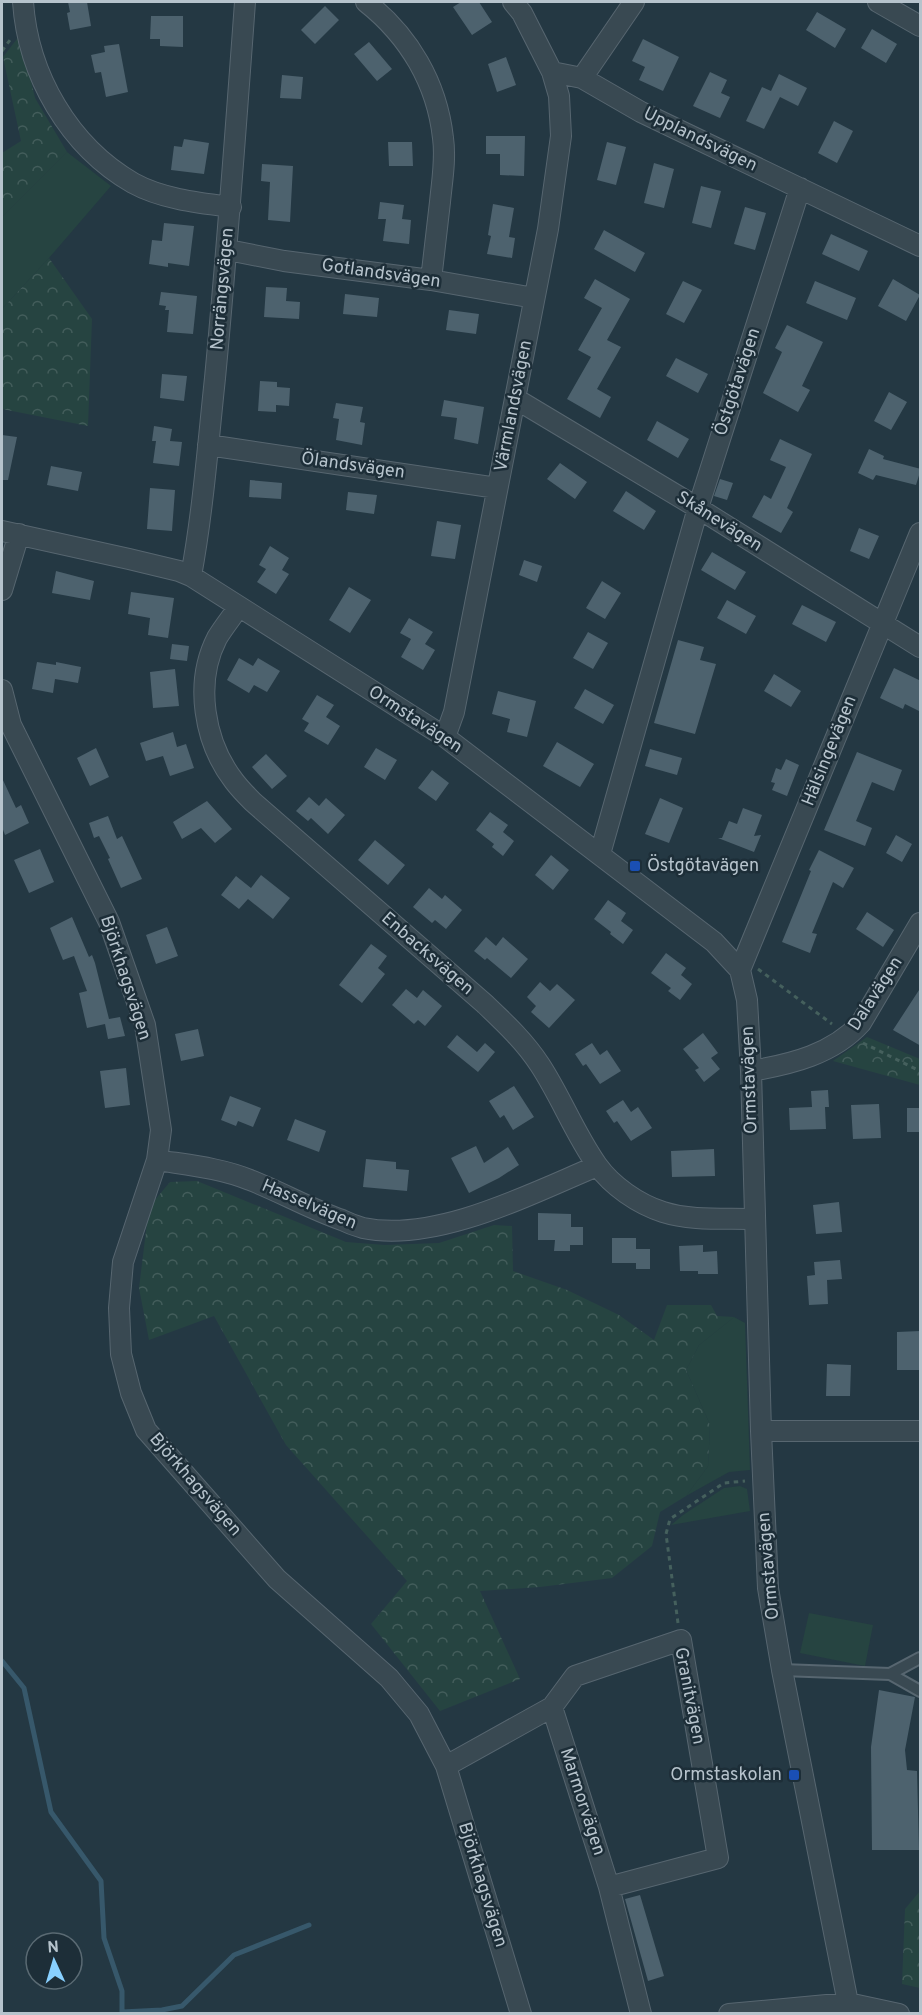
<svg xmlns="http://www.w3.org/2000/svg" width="922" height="2015" font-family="Overpass,sans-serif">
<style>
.grass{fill:#264441}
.forest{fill:url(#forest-crowns)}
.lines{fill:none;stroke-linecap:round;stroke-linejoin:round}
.stream{stroke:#37586b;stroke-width:5}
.building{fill:#4d626e}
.lane-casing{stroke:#576670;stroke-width:14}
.street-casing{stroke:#576670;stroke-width:22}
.path{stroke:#45605d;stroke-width:3;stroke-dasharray:4.5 4.5;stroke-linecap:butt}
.lane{stroke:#394952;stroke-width:10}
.street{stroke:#394952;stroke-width:20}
.transit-dot{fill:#1a4fb4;stroke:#1d2e38;stroke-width:2}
.labels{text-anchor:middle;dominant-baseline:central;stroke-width:5;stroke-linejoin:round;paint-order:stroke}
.street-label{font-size:18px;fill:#b6c3cc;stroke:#1d2e38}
.poi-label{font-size:18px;fill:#b6c3cc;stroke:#1d2e38;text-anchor:start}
</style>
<defs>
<pattern id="forest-crowns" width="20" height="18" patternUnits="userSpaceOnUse" patternTransform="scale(1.5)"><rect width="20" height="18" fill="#264441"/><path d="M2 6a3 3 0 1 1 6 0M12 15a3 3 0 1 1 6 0" fill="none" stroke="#435d5b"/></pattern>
</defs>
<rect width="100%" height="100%" fill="#243843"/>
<path class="grass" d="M67,152l44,34 -62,72 -47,51v-92z
M734,1317l11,6 5,147 -21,2 -43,24 22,-30 2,-41 -24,-55 13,-25z
M740,1486l7,3 3,22 -79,14 12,-10 41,-27z
M809,1613l64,12 -8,41 -65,-13z"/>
<path class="forest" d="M20,35l15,63 32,54 -65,65v-64l19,-12 -18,-84z
M49,258l43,61 -4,107 -86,-17v-100z
M867,1037l53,22v26l-87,-24z
M197,1181l149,61 39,3 54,-2 55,-18 18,1 1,45 54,19 52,25 35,25 13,-35h44l6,11 17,1 -35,28 -13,25 24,55 -2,41 -22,30 -26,16 -8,34 -40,32 -72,9 -60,4 40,88 -80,32 -69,-87 36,-43 -121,-136 -72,-129 -65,24 -10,-52 10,-81 21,-25z
M920,1891v97l-18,-4 3,-75z"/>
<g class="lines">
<path class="stream" d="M2,1661l22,27 27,124 50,69 3,57 18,53v23
M122,2012l40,-2 20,-4 52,-51 75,-30"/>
</g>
<path class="building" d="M68,2h19l4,24 -21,4 -3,-17 3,-1z
M461,2h18l13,20 -20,13 -19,-28z
M325,6l14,14 -24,24 -14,-14z
M817,12l29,17 -11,19 -29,-18z
M151,16h32v31l-23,-1v-7h-10z
M872,29l25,15 -11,19 -25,-15z
M643,39l36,18 -16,34 -24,-11 6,-13 -13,-6z
M369,42l23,27 -15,12 -23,-27z
M119,44l9,48 -22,5 -5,-25 -6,1 -4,-18 14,-3 -1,-6z
M506,57l10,28 -19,7 -9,-28z
M710,72l17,8 -6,13 9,4 -10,21 -27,-12z
M779,74l28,14 -9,18 -18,-9 -16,32 -18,-8 16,-34 9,4z
M282,75l21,2 -2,22 -21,-1z
M834,121l19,10 -16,32 -19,-10z
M486,136h39l-1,40 -24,-1v-21h-14z
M184,139l25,4 -5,31 -33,-4 3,-24 8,1z
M388,142h24l1,24h-24z
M607,142l19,5 -10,38 -19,-5z
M654,163l20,6 -10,39 -20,-5z
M262,164l31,2 -3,56 -22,-2 2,-38 -9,-1z
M701,186l20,5 -10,37 -19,-5z
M380,202l24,3 -2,14 9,1 -2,24 -26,-3 3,-22h-8z
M493,204l21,4 -5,29 6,1 -3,20 -25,-4 4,-18 -3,-1z
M745,207l21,6 -11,37 -21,-6z
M164,223l30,3 -5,40 -21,-3v4l-19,-3 3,-24 10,1z
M604,230l41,23 -10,19 -41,-23z
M831,234l37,17 -9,20 -37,-17z
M595,279l35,20 -23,41 14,7 -24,42 14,8 -11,21 -33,-19 24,-42 -13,-7 24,-42 -18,-10z
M893,279l27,16 -14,26 -28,-15z
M683,281l19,9 -18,33 -18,-9z
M815,281l41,17 -9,22 -41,-17z
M266,287l21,1 -1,13 14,1 -1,17 -35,-2z
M161,292l36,4 -4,38 -26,-2 2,-22h-4l1,-4 -7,-1z
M345,294l34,4 -2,19 -34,-3z
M449,310l30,4 -3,20 -30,-4z
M787,325l36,17 -21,44 8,4 -12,22 -35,-19 19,-41 -7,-4z
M676,358l32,16 -10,19 -32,-17z
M162,374l25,2 -3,25 -24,-3z
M260,381l17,1v5l13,1 -1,18 -13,-1v7l-18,-1z
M889,392l18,10 -16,28 -17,-9z
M444,400l40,7 -6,37 -24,-5 3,-21 -16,-2z
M336,403l27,4 -3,15 5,1 -3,22 -26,-5 3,-21 -6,-1z
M657,421l32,18 -11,19 -31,-18z
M154,426l18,3 -2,12 12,1 -3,24 -26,-3 3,-22h-4z
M2,435l15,2 -9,43h-6z
M780,439l32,15 -25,54 6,4 -12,21 -29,-16 12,-22 7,4 15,-32 -16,-7z
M869,449l15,7 -1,3 38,10 -5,16 -40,-10 -3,5 -15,-7z
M560,463l27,19 -12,17 -28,-20z
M51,466l31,6 -4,19 -31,-6z
M720,479l13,4 -6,17 -13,-4z
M250,480l32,3 -1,16 -32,-2z
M150,488l25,2 -3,41 -25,-2z
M626,491l30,20 -12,19 -31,-19z
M348,492l29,3 -3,19 -28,-4z
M437,521l24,4 -6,34 -24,-3z
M859,528l20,8 -10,23 -19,-8z
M270,546l19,12 -7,12 7,4 -13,20 -19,-12 9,-13 -7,-4z
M712,552l34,20 -11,18 -34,-20z
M524,560l18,6 -5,16 -18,-7z
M56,571l38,10 -4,19 -38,-7z
M602,581l19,12 -16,26 -19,-11z
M349,587l22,13 -21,33 -21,-13z
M131,592l43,6 -6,40 -20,-3 2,-17 -22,-4z
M727,600l29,16 -10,18 -29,-16z
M802,605l34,17 -10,20 -34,-18z
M409,618l24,14 -8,12 10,6 -12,20 -22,-13 10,-18 -11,-6z
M588,632l20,11 -15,26 -20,-11z
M678,640l26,7 -4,13 16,4 -21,70 -41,-11z
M172,644l17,2 -2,15 -17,-2z
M239,658l14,8 5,-8 22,13 -13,21 -13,-7 -5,8 -22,-13z
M37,662l19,3v-3l25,5 -3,16 -23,-4 -2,14 -21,-4z
M894,668l27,13v31l-16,-8 -2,5 -23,-11z
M175,669l4,37 -26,2 -3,-36z
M774,674l27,17 -10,16 -27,-16z
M585,689l29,16 -11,19 -29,-16z
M498,691l38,10 -9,36 -20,-5 3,-13 -18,-5z
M317,695l17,10 -8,12 14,9 -12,19 -24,-14 5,-8 -7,-4z
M173,732l4,15 9,-3 8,24 -24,8 -7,-20 -17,5 -6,-18z
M557,742l37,22 -14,23 -37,-21z
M96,748l13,29 -19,9 -13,-28z
M376,748l21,12 -12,20 -21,-13z
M650,749l32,9 -5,17 -32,-9z
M857,752l45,18 -8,21 -22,-9 -16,39 16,7 -7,18 -41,-16z
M266,754l21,22 -15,13 -20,-22z
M786,759l13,6 -12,31 -15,-6 3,-7 -4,-1 5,-14 5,2z
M432,770l17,13 -13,18 -18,-13z
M2,778l14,30 5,-3 8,18 -24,12 -3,-8z
M309,797l10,9 7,-8 19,17 -17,19 -17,-16 -3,3 -12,-10z
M660,798l23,10 -14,35 -24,-9z
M207,801l25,28 -17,14 -14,-15 -19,11 -9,-17z
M743,808l19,7 -8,21 7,-1 -7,17 -36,-14h4l7,-17 8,3z
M490,812l18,13 -5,7 11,9 -11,15 -11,-9 2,-3 -18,-14z
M108,816l9,23 5,-3 20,43 -21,9 -13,-29 2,-1 -11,-22 -5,2 -5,-15z
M896,835l16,9 -10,18 -16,-9z
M375,840l30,25 -17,20 -30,-25z
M40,849l14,33 -25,11 -15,-33z
M819,850l35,18 -11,20 -10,-6 -21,51 5,1 -7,19 -28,-11 29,-71 -2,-1z
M551,855l18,15 -16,20 -18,-15z
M261,875l29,23 -17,21 -25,-20 -9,10 -18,-14 15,-19 15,12z
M429,888l13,11 3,-4 17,15 -16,19 -11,-9 -3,3 -19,-16z
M608,900l18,13 -5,8 12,9 -10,14 -13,-10 1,-2 -17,-13z
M867,912l27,18 -11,17 -27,-18z
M72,917l17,40 3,-2 3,8 14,56 11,-2 5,19 -17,3 -3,-15 -18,4 -8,-35 8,-2 -13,-35 -11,4 -13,-32z
M167,927l11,29 -22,8 -10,-29z
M486,937l10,9 7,-9 25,22 -17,19 -24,-20 -2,2 -11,-9z
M371,944l16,12 -9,12 7,6 -23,29 -23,-18z
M666,953l20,15 -5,7 11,9 -12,16 -12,-9 3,-3 -20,-15z
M540,982l10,9 7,-7 18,16 -26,28 -18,-16 5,-6 -9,-9z
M921,987v59l-28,-16z
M406,989l11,9 6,-8 19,16 -17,20 -7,-6 -4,4 -22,-19z
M198,1029l6,27 -23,5 -6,-27z
M703,1033l15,20 -7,5 9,11 -16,13 -9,-12 4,-2 -16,-19z
M457,1035l20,17 8,-9 10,9 -17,20 -31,-25z
M592,1043l8,12 7,-5 14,21 -21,13 -14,-20 -3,2 -8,-12z
M126,1068l4,37 -25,3 -5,-37z
M514,1086l20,31 -21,13 -9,-15 -4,3 -11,-17z
M828,1090l1,17h-4l1,22 -36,1 -1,-22 23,-1 -1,-16z
M230,1096l31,12 -8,19 -15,-6 -2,5 -15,-6z
M623,1100l8,12 7,-5 14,21 -21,13 -14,-20 -3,2 -8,-12z
M879,1104l2,34 -28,1 -2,-34z
M907,1108h14v24h-14z
M295,1119l31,12 -7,21 -32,-12z
M476,1146l8,17 24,-16 11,18 -20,13 -30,15 -18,-35z
M714,1149l1,27 -43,1 -1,-26z
M366,1159l30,3v7l13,1 -2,21 -44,-4z
M839,1202l3,30 -26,2 -3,-29z
M538,1213l33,1v13h12v18h-13v6h-16l1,-11h-17z
M612,1238h24v11h14v20h-14v-6h-24z
M703,1245v7l14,-1 1,23h-20v-3h-18l-1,-25z
M840,1260l2,19 -15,1 1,24 -19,1 -2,-29 8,-1 -1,-13z
M920,1331v39h-23v-38z
M827,1364l24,1 -1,31h-24z
M879,1690l36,7 -10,53 2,20 10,1 2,79h-47l-1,-103z
M640,1895l24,81 -16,5 -23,-82z"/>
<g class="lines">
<defs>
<path id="lane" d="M782,1670l108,4 30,17
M890,1674l30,-16"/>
<path id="street" d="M23,2c5,73 46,144 110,181 29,16 66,20 98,24
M366,2c43,34 71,81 77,136 3,21 -1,43 -3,64 -3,26 -6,52 -9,78
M513,2l9,11 30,59 30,6 59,34 279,134
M878,2l42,24
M582,78l52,-76
M228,250l56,11 147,19 103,18
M516,399l182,109 222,139
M208,445l289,43
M2,531l127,28 50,12 12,5 254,161 269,205 26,28 7,30 4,71 10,360 7,157 14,82 66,333
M191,576c12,-65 17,-132 24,-198 12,-126 21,-251 30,-376
M2,590l17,-56
M238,608c-7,10 -15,20 -21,30 -23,45 -13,104 17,143 6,8 12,14 19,21l232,202c21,20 40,38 55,61 21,32 35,69 57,100 15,21 41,39 66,47 28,9 62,6 91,7
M2,690l9,35 98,197 36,103 16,105 -4,30 -34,102 -4,46 2,46 10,39 15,37 131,149 112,99 30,36 27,52 75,248
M445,737l9,-25 94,-483 13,-93 -2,-40 -7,-24
M600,854l98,-346 102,-320
M740,970l180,-437
M751,1071c41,-7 82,-17 110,-48l59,-100
M157,1160c31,5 64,8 93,20 31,12 60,29 92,40 6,3 14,6 21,8 73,15 167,-34 234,-62
M761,1431h159
M552,1707l23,-31 106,-36 37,218 -109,29
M446,1766l106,-59 57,180 32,127
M729,2014l119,-11 51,11"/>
</defs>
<use href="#lane" class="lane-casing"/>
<use href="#street" class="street-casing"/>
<path class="path" d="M2,51l8,-11
M758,969l74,55
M863,1043l57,28
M678,1623l-12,-89 4,-15 54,-36 21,-2"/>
<use href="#lane" class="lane"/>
<use href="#street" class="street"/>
</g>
<g class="transit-dot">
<rect x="629" y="860" width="12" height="12" rx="3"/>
<rect x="788" y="1769" width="12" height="12" rx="3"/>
</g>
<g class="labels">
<g class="street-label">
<text transform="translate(700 140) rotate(26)">Upplandsvägen</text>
<text transform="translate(381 274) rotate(8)">Gotlandsvägen</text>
<text transform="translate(223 289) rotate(-85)">Norrängsvägen</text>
<text transform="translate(738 382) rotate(-72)">Östgötavägen</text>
<text transform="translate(514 406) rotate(-79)">Värmlandsvägen</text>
<text transform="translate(353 466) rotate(8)">Ölandsvägen</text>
<text transform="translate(719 522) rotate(32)">Skånevägen</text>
<text transform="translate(415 720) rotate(33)">Ormstavägen</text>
<text transform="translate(830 751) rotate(-68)">Hälsingevägen</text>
<text transform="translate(427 954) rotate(41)">Enbacksvägen</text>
<text transform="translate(125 978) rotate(72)">Björkhagsvägen</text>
<text transform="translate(876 994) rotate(-57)">Dalavägen</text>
<text transform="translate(750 1080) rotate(-92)">Ormstavägen</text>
<text transform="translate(309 1205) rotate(23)">Hasselvägen</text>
<text transform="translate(195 1485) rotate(49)">Björkhagsvägen</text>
<text transform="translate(769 1566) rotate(-95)">Ormstavägen</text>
<text transform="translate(689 1696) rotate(79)">Granitvägen</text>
<text transform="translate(582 1802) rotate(72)">Marmorvägen</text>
<text transform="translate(482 1885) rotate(73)">Björkhagsvägen</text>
</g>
<g class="poi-label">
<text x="647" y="866">Östgötavägen</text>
<text x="782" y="1775" text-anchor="end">Ormstaskolan</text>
</g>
</g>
<rect width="922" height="2015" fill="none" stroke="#b6c3cc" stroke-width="6"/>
<g transform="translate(54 1961) rotate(356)"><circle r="28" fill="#1d2e38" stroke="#5a6a73" stroke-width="1.5"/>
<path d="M0-4.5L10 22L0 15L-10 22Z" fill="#88d0ff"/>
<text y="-9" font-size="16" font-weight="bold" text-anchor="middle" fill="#b6c3cc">N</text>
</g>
</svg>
